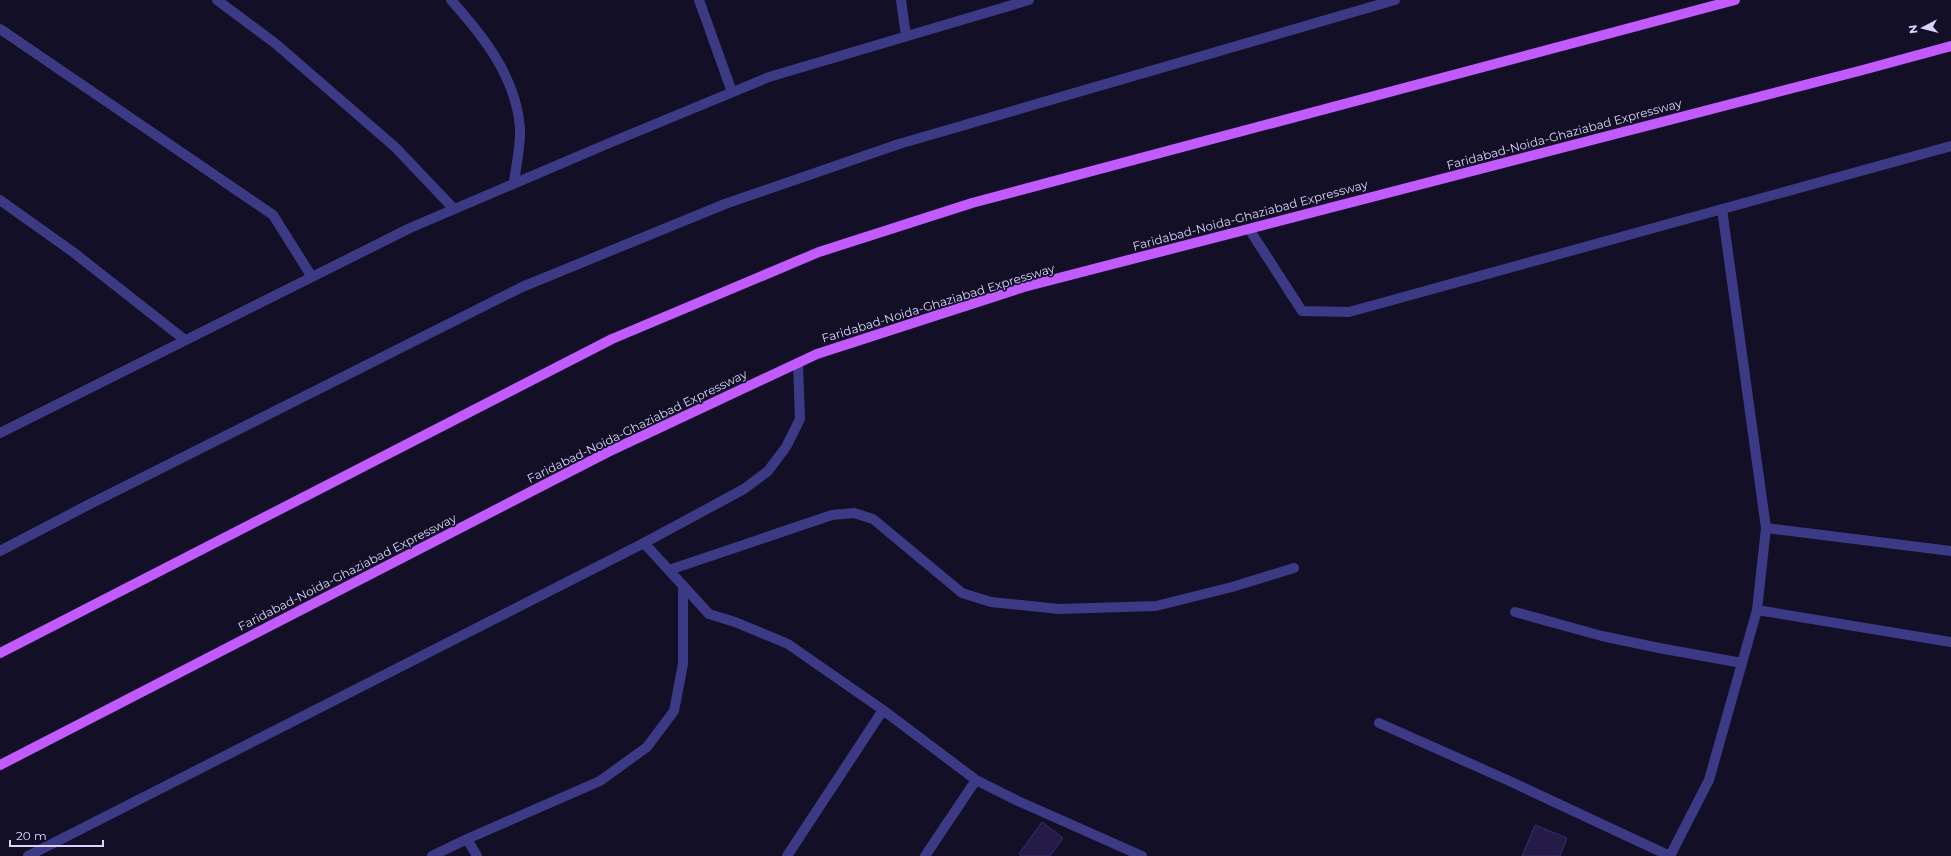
<svg xmlns="http://www.w3.org/2000/svg" width="1951" height="856" font-family="Montserrat,sans-serif">
<style>
.building{fill:#241b47;stroke:#3b2d73}
.lines{fill:none;stroke-linecap:round;stroke-linejoin:round}
.service{stroke:#3d3a85;stroke-width:10}
.minor{stroke:#3d3a85;stroke-width:10}
.tertiary{stroke:#3d3a85;stroke-width:10}
.primary{stroke:#c25bff;stroke-width:10}
.labels{text-anchor:middle;dominant-baseline:central;stroke-width:3.5;stroke-linejoin:round;paint-order:stroke}
.street-label{font-size:12px;fill:#d9d4ff;stroke:#130f26}
</style>
<rect width="100%" height="100%" fill="#130f26"/>
<path class="building" d="M1042,822l21,16 -13,18h-28l-3,-2z
M1535,825l32,13 -7,18h-38z"/>
<g class="lines">
<path class="service" d="M451,0c33,37 65,77 69,128 1,17 -4,37 -6,55
M0,551l86,-45 436,-219 203,-83 174,-60 496,-144"/>
<path class="minor" d="M217,0l59,44 119,103 59,62
M699,0l33,92
M901,0l5,36
M0,29l273,186 39,62
M0,200l73,52 112,88
M0,433l410,-205 197,-84 162,-67 260,-77
M1766,528l185,23
M644,543l65,71 26,8 53,22 95,66 93,70 42,21 124,55
M669,570l163,-55 22,-2 19,6 89,74 29,9 68,7 97,-3 76,-19 62,-19
M1757,610l194,32
M1515,612l87,24 57,12 83,15
M1379,723l126,56 165,77
M467,839l10,17
M432,856l35,-17 133,-58 47,-34 27,-36 9,-47v-79
M787,856l96,-146
M925,856l51,-76
M1670,856l39,-76 48,-170 9,-82 -44,-319"/>
<path class="tertiary" d="M1249,229l53,82 47,1 602,-166
M28,856l616,-313 100,-54 24,-18 18,-24 14,-28 -2,-55"/>
<path class="primary" d="M0,653l612,-314 207,-87 153,-49 763,-203
M0,765l608,-313 209,-98 207,-67 835,-216 92,-25"/>
</g>
<g class="labels">
<g class="street-label">
<text transform="translate(1564 134) rotate(-15)">Faridabad-Noida-Ghaziabad Expressway</text>
<text transform="translate(1250 215) rotate(-15)">Faridabad-Noida-Ghaziabad Expressway</text>
<text transform="translate(938 303) rotate(-17)">Faridabad-Noida-Ghaziabad Expressway</text>
<text transform="translate(637 426) rotate(-26)">Faridabad-Noida-Ghaziabad Expressway</text>
<text transform="translate(347 572) rotate(-27)">Faridabad-Noida-Ghaziabad Expressway</text>
</g>
</g>
<g transform="translate(1923 28) rotate(263)" stroke="#130f26" stroke-width="3" paint-order="stroke">
<path d="M0-3L7 15L0 10L-7 15Z" fill="#d9d4ff"/>
<text y="-6" font-size="11" font-weight="bold" text-anchor="middle" fill="#d9d4ff">N</text>
</g>
<path d="M10 840v6h93v-6" fill="none" stroke="#d9d4ff" stroke-width="2"/>
<text x="16" y="840" font-size="12" fill="#d9d4ff" stroke="#130f26" stroke-width="3" paint-order="stroke">20 m</text>
</svg>
